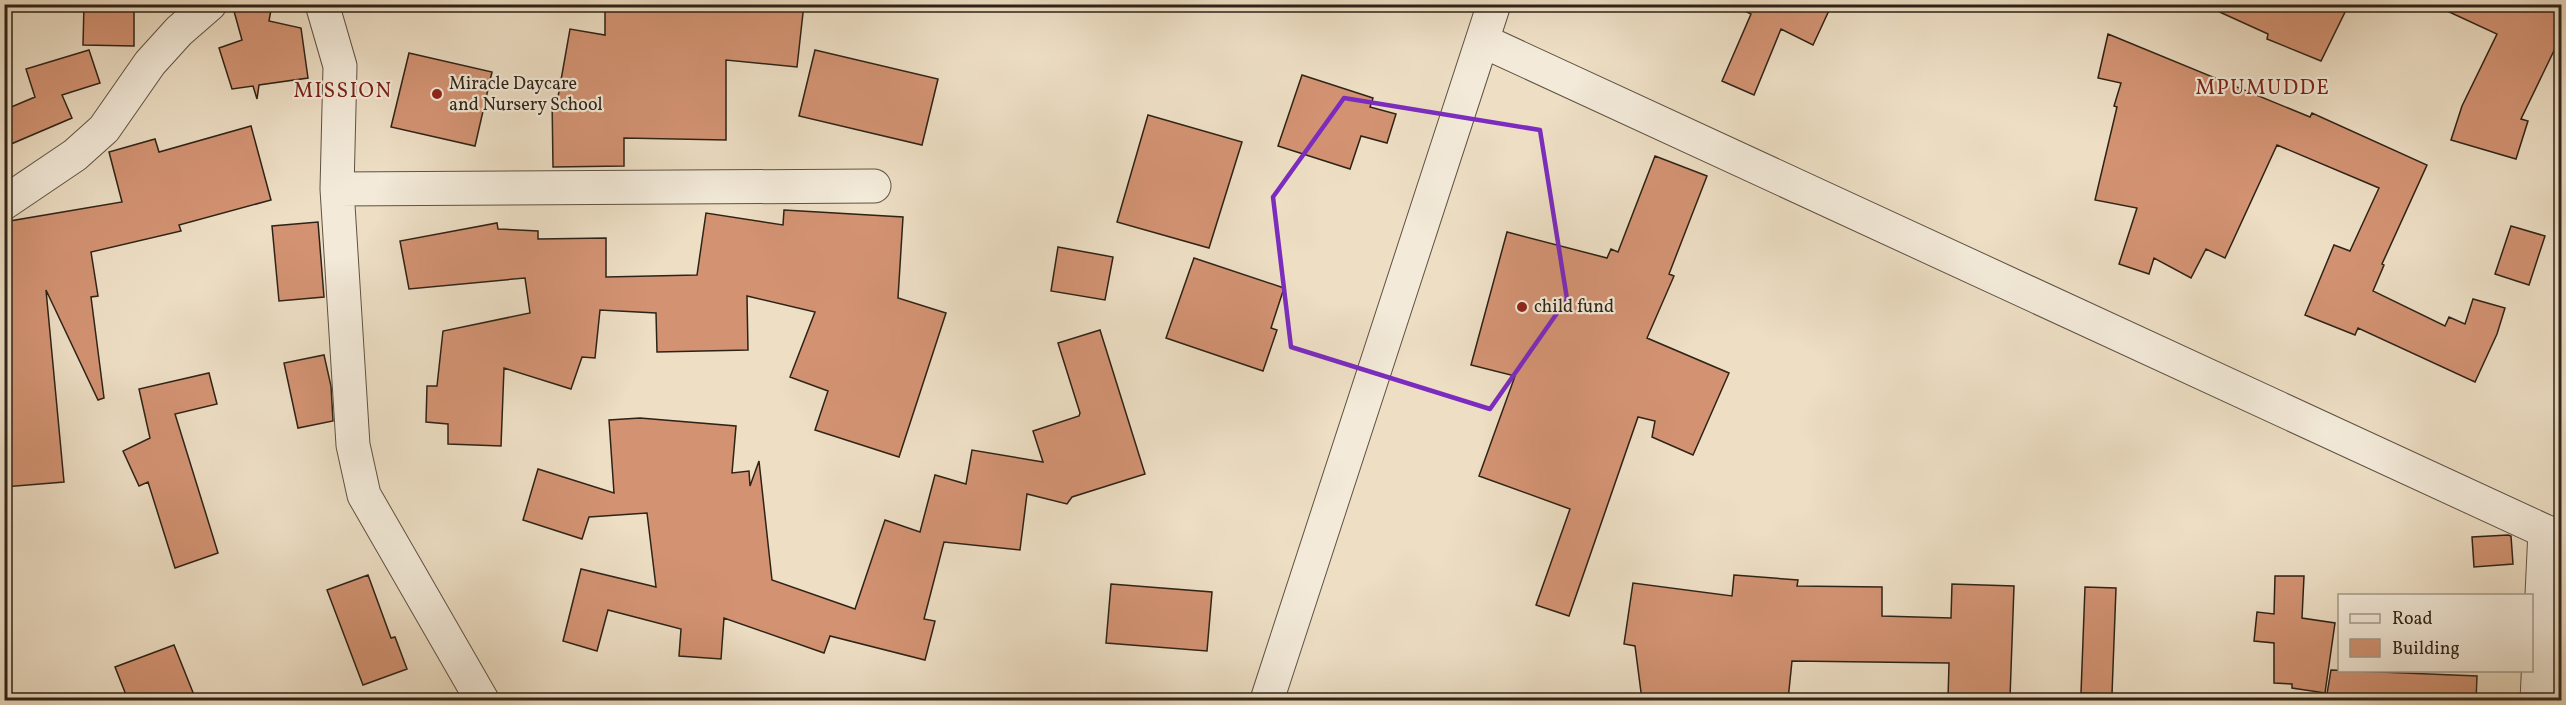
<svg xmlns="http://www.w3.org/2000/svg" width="2566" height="705" font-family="Vollkorn,serif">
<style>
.building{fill:#d39373;stroke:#2e2317;stroke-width:1.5}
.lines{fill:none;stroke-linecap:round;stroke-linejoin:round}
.street-casing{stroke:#5e5242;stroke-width:35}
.street{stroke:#f3ead9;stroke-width:33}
.marked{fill:none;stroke:#7b2cbf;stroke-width:4.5;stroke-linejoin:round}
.poi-dot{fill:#8f2418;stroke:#f3ead9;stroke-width:2}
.labels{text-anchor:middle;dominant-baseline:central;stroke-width:4.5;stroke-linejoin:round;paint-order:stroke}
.poi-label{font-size:18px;fill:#2e2317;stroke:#f3ead9;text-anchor:start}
.quarter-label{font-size:21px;letter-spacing:1.5px;fill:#7a1f14;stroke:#f3ead9}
</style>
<rect width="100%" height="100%" fill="#eddec4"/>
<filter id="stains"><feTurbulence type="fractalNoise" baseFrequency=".00333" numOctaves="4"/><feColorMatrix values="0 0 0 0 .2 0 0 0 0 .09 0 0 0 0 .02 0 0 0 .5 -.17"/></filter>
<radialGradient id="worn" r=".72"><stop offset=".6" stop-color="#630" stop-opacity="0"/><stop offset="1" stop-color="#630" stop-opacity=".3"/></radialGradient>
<path class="building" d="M84,4h50v42l-51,-1z
M232,4h40l-3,17 32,7 7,50 -49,7 -2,14 -4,-13 -21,3 -13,-41 23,-8z
M605,4h199l-7,63 -71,-7v80l-102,-2v28l-71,1 -1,-69 6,-1 12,-68 35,6z
M1731,4h101l-19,41 -32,-16 -27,66 -32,-14 29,-67z
M2202,4h147l-28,57 -54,-22 1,-5z
M2432,4h130v30l-41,85 7,2 -12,38 -65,-19 11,-34 35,-72z
M2108,34l202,83 2,-4 115,52 -45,99 2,1 -11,26 72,35 4,-9 16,7 8,-25 32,9 -8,26 -22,48 -117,-54 -3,7 -50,-20 29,-70 16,6 29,-63 -102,-43 -52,113 -19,-9 -15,29 -37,-20 -5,16 -30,-10 18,-56 -42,-8 22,-93 -3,-1 7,-23 -23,-5z
M89,50l11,33 -38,12 10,23 -68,29v-37l31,-13 -9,-28z
M815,50l123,29 -16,66 -123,-29z
M409,53l83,19 -17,74 -84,-19z
M1302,75l71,23 -3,9 26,7 -9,29 -26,-7 -11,33 -72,-23z
M1148,115l94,27 -33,106 -92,-26z
M251,126l20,74 -92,25 2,6 -90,21 7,44 -7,1 13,101 -6,2 -52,-110 18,192 -60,5v-145l6,-1 -6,-41v-78l118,-20 -13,-50 46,-13 4,13z
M1655,156l52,20 -38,98 5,2 -27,62 82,35 -36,82 -41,-18 3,-16 -17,-4 -69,199 -33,-11 34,-96 -91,-33 36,-100 -44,-11 36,-133 100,26 4,-9 7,3z
M784,210l119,7 -5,81 48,15 -47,144 -84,-27 13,-39 -38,-14 25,-65 -68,-16 1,54 -91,2 -1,-39 -56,-3 -5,48 -13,-1 -11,32 -67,-21 -3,78 -53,-2v-20l-22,-2 1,-36h10l6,-55 87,-18 -5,-35 -116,11 -9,-48 97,-18 1,6 40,2v8l68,-1v39l91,-2 9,-62 77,12z
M318,222l6,75 -45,4 -7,-75z
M2511,226l34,10 -16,49 -34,-11z
M1058,247l55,10 -8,43 -54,-9z
M1194,258l90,30 -13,40 6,2 -14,41 -97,-33z
M1100,330l45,144 -73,23 -5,7 -40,-10 -7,56 -76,-8 -20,77 11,2 -10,39 -95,-24 -6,17 -100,-35 -3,41 -42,-3 2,-27 -73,-19 -11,41 -34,-10 18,-72 75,18 -9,-74 -58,4 -7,22 -59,-19 15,-51 76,24 -5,-73 31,-2 96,8 -4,47 17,-2 1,15 9,-25 13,119 83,29 30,-89 35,12 15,-57 31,9 6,-34 71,12 -10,-31 46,-15 1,-3 -22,-70z
M324,355l7,31 2,35 -35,7 -14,-65z
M209,373l8,31 -42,10 43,139 -43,15 -27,-86 -9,4 -16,-35 27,-13 -11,-49z
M2508,535l3,1 2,28 -39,3 -2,-30z
M368,575l23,63 4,-1 12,32 -44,16 -36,-95z
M1734,575l64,5 -1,6 85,1v29l69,2 1,-34 62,2 -4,112 -62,1 1,-36 -157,-2 -4,39h-146l-7,-54 -11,-2 9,-61 99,13z
M2275,576h29l-2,42 33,5 -10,70 -33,-5v-4l-18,-1v-40l-20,-2 3,-29 17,2z
M1111,584l101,8 -5,59 -101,-8z
M2085,587l31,1 -4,106 -31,-1z
M174,645l22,55h-68l-13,-33z
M2331,670l146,6 -1,24h-150z"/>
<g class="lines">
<defs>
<path id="street" d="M322,4l18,62 -3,123 16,256 11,50 118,205
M1483,41l1079,498
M337,189l537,-3
M4,203l71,-48 29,-26 46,-66 29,-32 31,-27
M1267,700l227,-696
M2537,700l8,-169"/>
</defs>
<use href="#street" class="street-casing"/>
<use href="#street" class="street"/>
</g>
<path class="marked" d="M1344,98l196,32 27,169 -77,110 -199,-62 -18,-150z"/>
<g class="poi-dot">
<circle cx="437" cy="94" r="6"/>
<circle cx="1522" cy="307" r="6"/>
</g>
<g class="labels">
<g class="poi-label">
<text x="449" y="84">Miracle Daycare<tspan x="449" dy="21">and Nursery School</tspan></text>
<text x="1534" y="307">child fund</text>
</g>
<g class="quarter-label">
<text x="2263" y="88">MPUMUDDE</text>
<text x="343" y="91">MISSION</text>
</g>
</g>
<rect width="2566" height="705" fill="none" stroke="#eddec4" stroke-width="24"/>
<rect x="6" y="6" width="2554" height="693" fill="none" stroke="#2e2317" stroke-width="3"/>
<rect x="12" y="12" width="2542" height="681" fill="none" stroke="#2e2317" stroke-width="1.5"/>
<rect x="2338" y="594" width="195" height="78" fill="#f3ead9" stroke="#a49a8b" stroke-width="1.5"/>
<rect x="2350" y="614" width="30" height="9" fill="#f3ead9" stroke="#a49a8b" stroke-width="1.5"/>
<text x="2392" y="624" font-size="18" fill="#2e2317">Road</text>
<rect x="2350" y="639" width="30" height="18" fill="#d39373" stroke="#a49a8b" stroke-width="1.5"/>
<text x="2392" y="654" font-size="18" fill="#2e2317">Building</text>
<rect width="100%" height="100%" filter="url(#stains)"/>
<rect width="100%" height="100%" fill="url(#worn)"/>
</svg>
